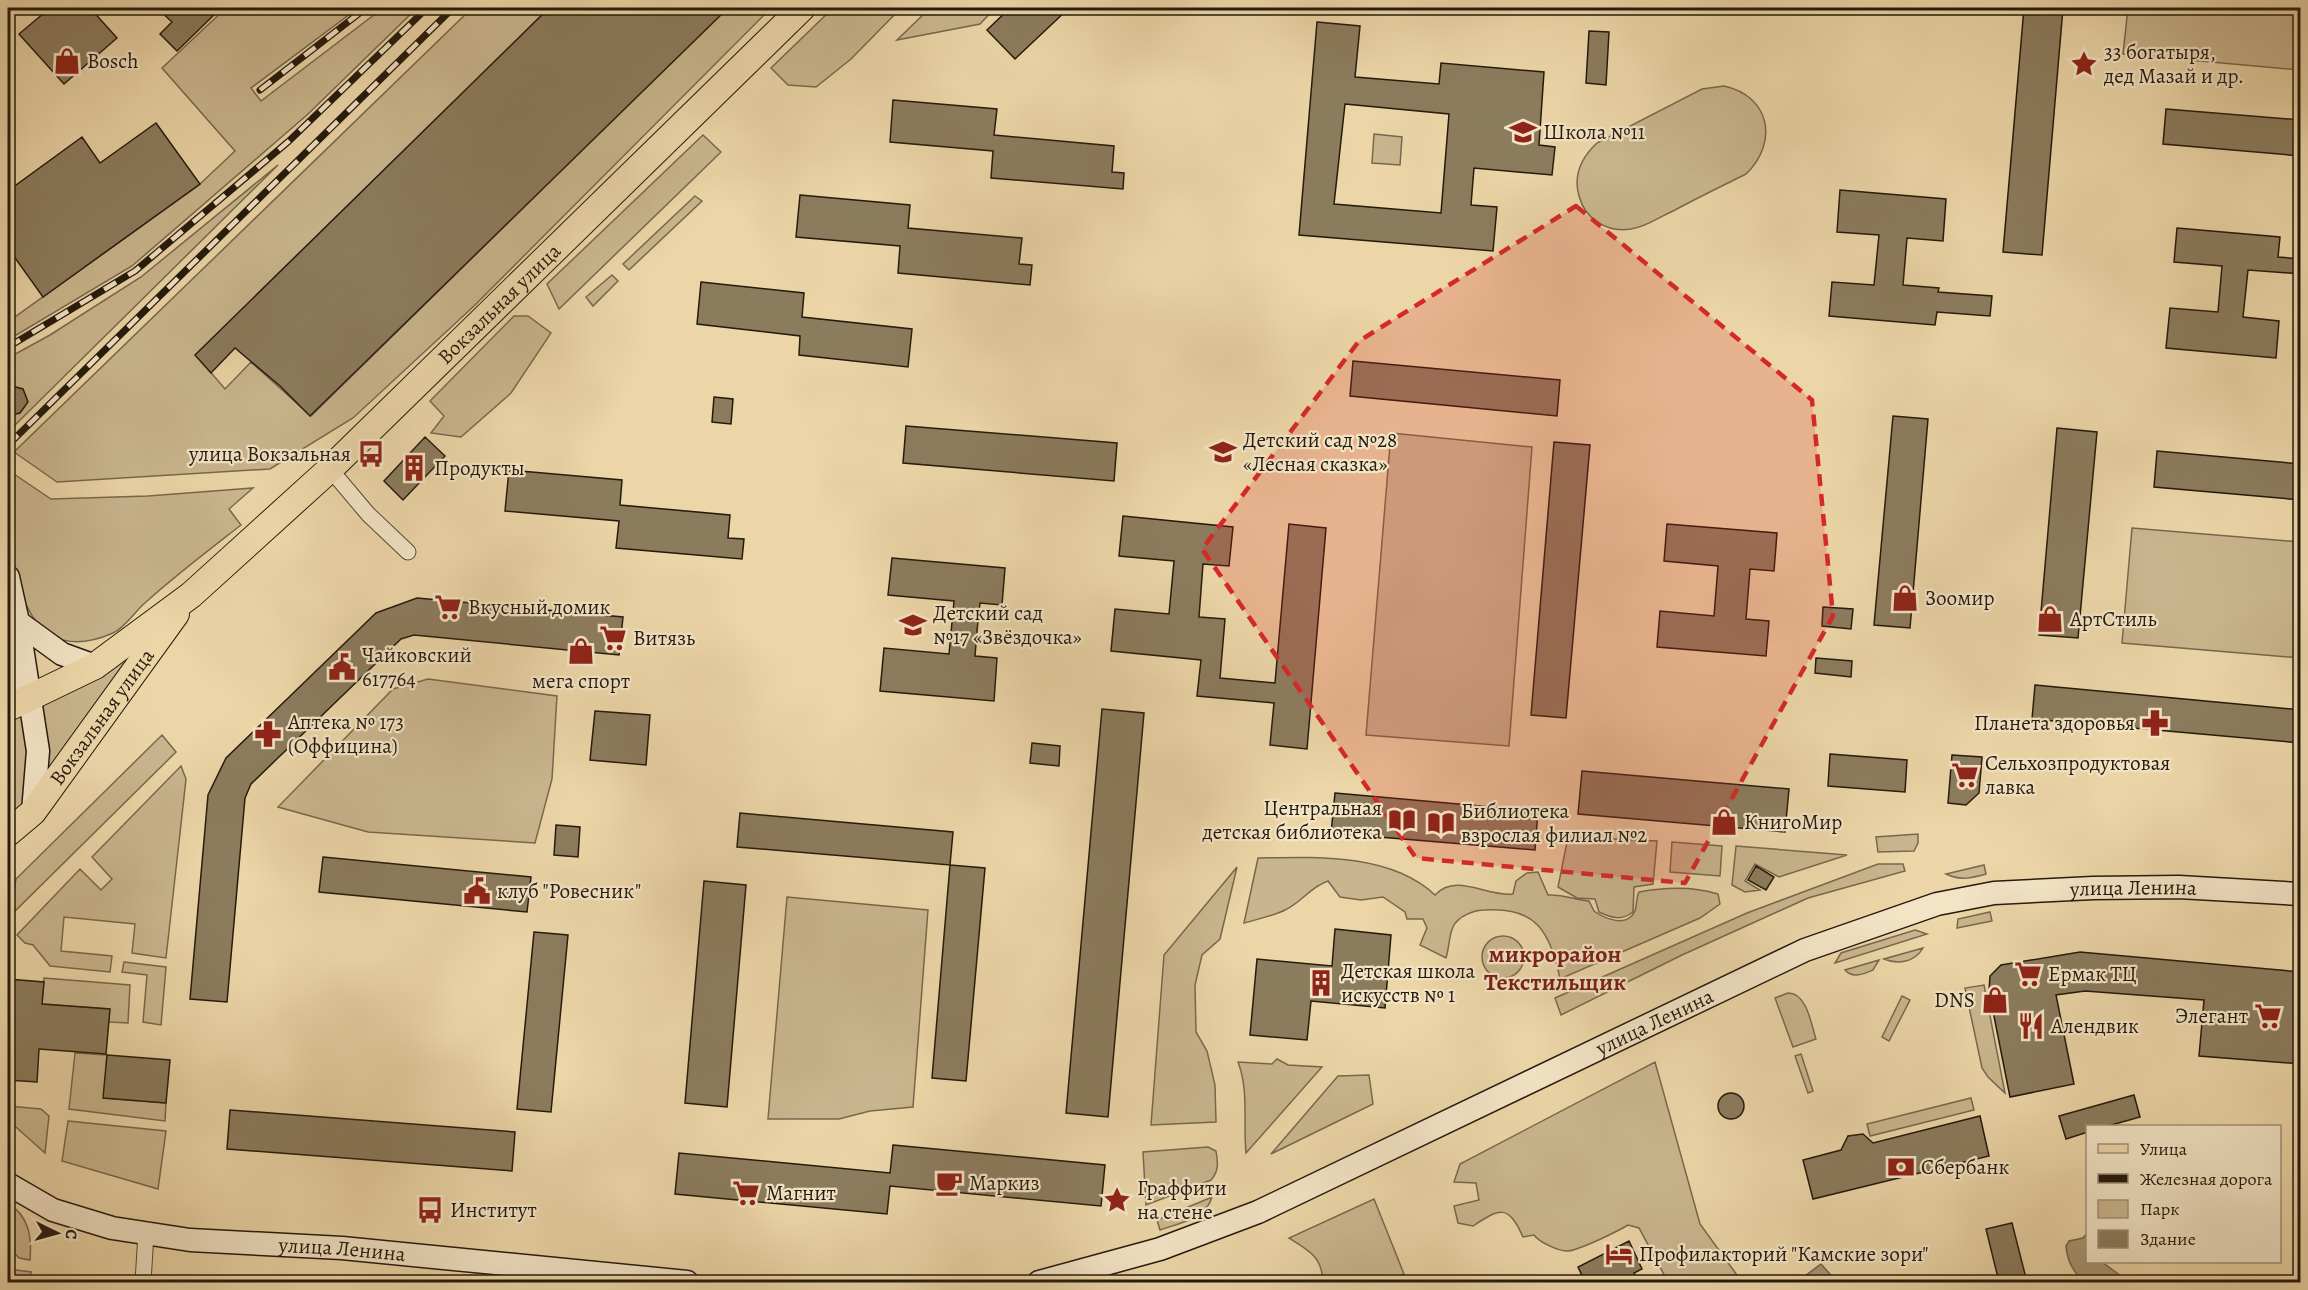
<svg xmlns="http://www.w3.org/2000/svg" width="2308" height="1290" font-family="Alegreya,serif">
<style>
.green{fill:#cab68e;stroke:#77684e;stroke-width:1.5}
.water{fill:#a89673;stroke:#73644a;stroke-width:1.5}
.building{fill:#8c7c5e;stroke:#241a0d;stroke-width:1.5;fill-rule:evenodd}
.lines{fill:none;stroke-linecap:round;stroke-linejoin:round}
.street-casing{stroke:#564934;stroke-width:17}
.secondary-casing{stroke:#241a0d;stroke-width:25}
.primary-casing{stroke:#241a0d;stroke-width:28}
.street{stroke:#f3e4c6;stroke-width:15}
.secondary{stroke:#f3e4c6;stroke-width:22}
.primary{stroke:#ecd6a8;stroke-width:26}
.rail-casing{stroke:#241a0d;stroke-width:7}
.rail{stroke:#f3e4c6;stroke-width:4.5;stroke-dasharray:14;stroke-linecap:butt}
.marked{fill:#d62828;fill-opacity:0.2;stroke:#d62828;stroke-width:4.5;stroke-dasharray:12 8;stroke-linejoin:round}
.labels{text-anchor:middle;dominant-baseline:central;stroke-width:4.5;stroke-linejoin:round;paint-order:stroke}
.poi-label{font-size:21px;fill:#241a0d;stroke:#f3e4c6;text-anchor:start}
.street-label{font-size:21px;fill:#241a0d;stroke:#f3e4c6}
.quarter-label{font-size:24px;font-weight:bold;fill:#7a1f14;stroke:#f3e4c6}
</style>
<rect width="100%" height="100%" fill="#ecd6a8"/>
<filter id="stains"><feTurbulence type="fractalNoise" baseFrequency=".00333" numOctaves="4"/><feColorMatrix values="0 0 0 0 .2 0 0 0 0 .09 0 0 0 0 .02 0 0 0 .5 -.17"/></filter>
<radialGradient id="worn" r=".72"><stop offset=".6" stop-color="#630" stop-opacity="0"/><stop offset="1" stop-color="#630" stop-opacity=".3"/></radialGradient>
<path class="green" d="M226,8h132l-107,80 10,13 122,-93h34l-110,107 -175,151 -124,74v-18l192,-138 35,-33 -73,-83z
M472,8h77l-353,347 29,34 26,-27 60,54 416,-408h44l-297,298 -121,112 -83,51 -213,13 -43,-30z
M833,8h68l-50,51 -35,28 -28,-2 -17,-17z
M930,8h65l-15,16 -83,16z
M2128,8h172v62l-177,-16z
M1724,86c46,10 55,56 22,88 -24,12 -49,24 -73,37 -14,6 -27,16 -42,18 -24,4 -46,-10 -52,-33 -6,-21 3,-39 18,-53l105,-54z
M1374,134l28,3 -2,28 -28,-2z
M703,135l18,17 -162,157 -12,-25z
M278,165l-270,267v-74l42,-23 91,-58z
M695,196l7,5 -73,69 -6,-6z
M612,275l6,6 -25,25 -7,-9z
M514,316h14l23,17 -40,60 -50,44 -30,-4 13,-17 -14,-15z
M1391,433l141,14 -23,299 -143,-11z
M8,470l43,29 97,-3 105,-8 -24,21 12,16c-32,25 -65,50 -95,77 -11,9 -21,26 -33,31 -105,46 -105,-101 -105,-163z
M2132,528l168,14v116l-178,-15z
M158,627l-118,166 -5,-96z
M428,679l129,17 -5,83 -17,64 -167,-11 -90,-25 115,-118z
M22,707l8,44 -5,60 -17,13v-110z
M162,735l14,17 -166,164 6,-37z
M181,766l5,13 -20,179 -34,-5 3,-29 -71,-7 -3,34 51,5 -2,16 -60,-6 -17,-21 -8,-2 -8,-8 63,-66 21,21 11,-11 -20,-22z
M1918,834v9l-4,8 -36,1 -2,-15z
M1568,837l89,4 -4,43 -19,3 -1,25c-12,9 -21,6 -34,0l-4,-13 -18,-1 -19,-11z
M1672,842l50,4 -2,30 -50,-4z
M1736,846l111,9 -68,22 -24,-13 -10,17 15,9 -15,2 -13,-7z
M1258,858c57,-1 132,-5 177,37 21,-23 52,2 78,-1l3,-13 11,-8 11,-1 10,23c15,-1 27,5 41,6l5,10c11,8 33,17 41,0 2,-6 1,-13 4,-19 27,-5 53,-6 79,2l2,10 -20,14 -140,61c-9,-46 -24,-73 -75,-69 -11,0 -27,6 -32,17 -4,8 -4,22 -7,31l-26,-13 7,-17 -4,-9h-16l-2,-7 -22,-15 -22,3 -21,-3 -12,-16c-18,6 -26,21 -43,29 -12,6 -27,9 -41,13z
M1878,864h25l2,7 -97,27 -126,57 -121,60 -6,-17 192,-85z
M1984,865l2,9c-14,4 -26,7 -40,0z
M1237,867l-17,72 -18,16 -7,30 1,47 11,19 8,34 1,37 -65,3 13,-170z
M787,897l141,13 -15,197 -43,4 -31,8h-71z
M1990,912l2,9 -35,7 1,-9z
M1915,930l12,4 -92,29 6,-10z
M1482 957a21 21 0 1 1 42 0a21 21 0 1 1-42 0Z
M1923,948c-8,14 -25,17 -39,11z
M1879,960l-6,10c-10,4 -20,9 -28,0z
M124,962l42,5 -5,58 -18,-3 4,-47 -25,-3z
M44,978l86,7 -2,38 -19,-1v-13l-67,-5z
M1984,985l21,108 -17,-16 -6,-9 -17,-80z
M1788,993c19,0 23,31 28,46l-23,8 -18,-49z
M1902,996l8,4 -21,41 -7,-4z
M75,1053l32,2 -3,43 62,5 -1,18 -96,-12z
M1801,1054l12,37 -5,2 -13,-37z
M1277,1059l11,6 34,2 -76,86c-3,-31 3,-63 -8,-91l34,2z
M1655,1062l45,162 42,58h-74l-29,-54 -11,-3c-10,6 -50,26 -61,26 -9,0 -28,-9 -33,-16l-11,2c-15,-33 -23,-29 -50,-11l-15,-3 -4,-17 25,-6 -3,-17 -22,-1 6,-18z
M1369,1075l4,29 -102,50 67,-78z
M1971,1098l3,12 -104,26 -3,-12z
M8,1106l33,3 8,7 -4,37 -37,-33z
M68,1121l98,10 -8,58 -96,-28z
M1208,1147l8,4c2,12 3,20 -5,29l-65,25 -3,-53z
M1212,1197c-6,22 -32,26 -52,33l-3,-10z
M1374,1199l30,75 -17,8h-64c-1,-25 -13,-31 -34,-44z
M8,1203c21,13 24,34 22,57l-11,-2 -11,-12z
M8,1269l23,3 -1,10h-22z"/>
<path class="water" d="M2087,1233l1,29h14l27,20h-45c-11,-10 -17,-21 -18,-36l3,-5 14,-3z
M1821,1264l16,18h-40z"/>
<path class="building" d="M50,8h40l27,30 -53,46 -45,-50z
M157,8h64l-44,43 -17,-17 12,-12z
M549,8h179l-418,408 -30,-30 -45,-38 -24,25 -16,-18z
M1010,8h59l-54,51 -28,-29z
M2024,8h39l-21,247 -39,-3z
M1317,22l43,4 -5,51 84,7 2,-21 103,9 -5,73 16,2 -3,28 -78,-7 -3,37 26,2 -4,44 -194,-16zM1345,104l104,10 -8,99 -107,-9z
M1589,31l20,1 -3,53 -20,-2z
M893,100l104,9 -3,26 120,11 -2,26 12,1 -1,16 -132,-11 2,-27 -103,-9z
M2166,109l135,11v36l-138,-12z
M156,123l44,61 -157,113 -35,-49v-57l74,-54 18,26z
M1840,190l106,9 -3,42 -36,-3 -4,47 36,3 -1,4 54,4 -2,20 -53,-4 -2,13 -106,-9 3,-34 42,3 5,-50 -42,-3z
M800,195l110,10 -2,23 114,10 -3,26 13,1 -2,20 -132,-12 2,-27 -104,-9z
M2177,228l103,9 -2,20 23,2v15l-53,-4 -5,47 36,4 -3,37 -110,-10 4,-40 48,4 4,-46 -48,-4z
M701,282l103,11 -2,24 110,12 -4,38 -109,-12 1,-19 -103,-12z
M1353,361l207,19 -3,36 -207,-20z
M8,385l15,4 5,13 -8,11 -12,3z
M714,397l19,2 -2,25 -19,-2z
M1893,416l35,3 -18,209 -36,-3z
M906,426l211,17 -3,38 -211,-18z
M2057,428l40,4 -19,206 -39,-3z
M425,437l20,19 -42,44 -19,-19z
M1554,442l36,3 -24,273 -35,-3z
M2157,451l144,13v36l-147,-13z
M509,470l113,10 -2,25 110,10 -2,23 16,1 -2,20 -126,-11 3,-27 -114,-10z
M1123,516l110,11 -4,39 -26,-2 -4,53 26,2 -5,59 55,5 14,-159 37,4 -19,221 -37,-4 4,-42 -77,-7 4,-36 -90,-9 4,-42 54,5 5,-53 -55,-5z
M1667,524l110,9 -3,38 -24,-2 -4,50 23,2 -3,35 -109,-9 3,-36 54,5 4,-50 -54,-5z
M892,558l113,10 -3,37 -22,-2 -3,28 -2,25 22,2 -3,43 -114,-10 4,-43 65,6 5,-53 -66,-6z
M417,598l206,19 -4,38 -205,-20 -13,4 -150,145 -6,14 -18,204 -37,-3 18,-204 18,-37 150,-145z
M1823,607l30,2 -2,20 -29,-3z
M1816,658l36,3 -1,16 -36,-4z
M2035,685l266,25v33l-269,-24z
M1102,709l42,4 -36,404 -42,-4z
M595,711l55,4 -4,50 -56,-5z
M1032,743l28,3 -1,20 -29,-3z
M1830,754l77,6 -2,32 -77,-6z
M1952,755l30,2 -3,36 -13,12 -18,-2z
M1582,771l207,18 -4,43 -207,-18z
M1335,793l203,18 -3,39 -204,-17z
M740,813l213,19 -3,33 -213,-18z
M556,825l24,2 -2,30 -24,-2z
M323,857l208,20 -4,35 -208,-20z
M950,865l35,3 -19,213 -34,-3z
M1756,866l18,11 -8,13 -18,-10z
M704,881l42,4 -19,222 -42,-4z
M1335,929l56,6 -6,73 -74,-7 -4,39 -57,-5 7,-76 75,7z
M534,932l34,3 -17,177 -34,-3z
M2080,952l221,20v92l-102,-8 5,-56 -119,-9 -29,4 18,89 -64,13 -21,-106 1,-15 11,-11z
M8,979l36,3 -2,22 68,5 -4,45 -67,-5 -2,33 -29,-2z
M107,1055l63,5 -4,43 -63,-5z
M1718 1106a13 13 0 1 1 26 0a13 13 0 1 1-26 0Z
M2134,1095l6,22 -32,9h-20v6l-22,7 -7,-23z
M230,1110l285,22 -3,39 -285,-22z
M1980,1116l9,40 -176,43 -10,-39 38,-10 7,-14 15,-2 10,9z
M893,1145l212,20 -4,41 -211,-20 -3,28 -212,-20 4,-41 211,20z
M2012,1223l15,59h-28l-13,-53z
M1629,1241l13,28 -8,4 5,9h-54l-7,-15z"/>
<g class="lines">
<defs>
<path id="street" d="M330,469l38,45 40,38
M143,1282l3,-49"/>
<g id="secondary">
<path d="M8,577l10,45 20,129 -5,61"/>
<path d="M18,622l44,32 33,12"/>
<path d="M8,685l7,-38"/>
<path id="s1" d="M8,1184l45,26 59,18 78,12 152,8 345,34"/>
<path id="s2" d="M1039,1282l121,-33 98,-37 547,-262 132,-46 57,-11 99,-5 86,-1 121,7"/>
</g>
<g id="primary">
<path id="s3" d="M8,708l87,-42 96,-71 139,-126 472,-461"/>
<path id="s4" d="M8,833l25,-21 143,-198"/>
</g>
</defs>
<use href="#street" class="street-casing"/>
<use href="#secondary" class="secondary-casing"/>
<use href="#primary" class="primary-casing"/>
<use href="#street" class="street"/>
<use href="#secondary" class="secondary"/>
<use href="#primary" class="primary"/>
<defs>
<path id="rail" d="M260,90l106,-82
M8,347l127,-76 154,-130 138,-133
M8,445l445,-437"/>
</defs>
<use href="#rail" class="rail-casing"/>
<use href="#rail" class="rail"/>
</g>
<path class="marked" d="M1576,206l236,194 21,216 -148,267 -269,-25 -214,-309 157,-208z"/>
<defs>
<symbol id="shop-bare" viewBox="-9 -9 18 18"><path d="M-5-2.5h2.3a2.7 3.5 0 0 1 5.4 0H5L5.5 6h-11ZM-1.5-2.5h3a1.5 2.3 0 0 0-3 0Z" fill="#8f2418" stroke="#f3e4c6" stroke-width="2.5" paint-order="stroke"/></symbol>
<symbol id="sight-bare" viewBox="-9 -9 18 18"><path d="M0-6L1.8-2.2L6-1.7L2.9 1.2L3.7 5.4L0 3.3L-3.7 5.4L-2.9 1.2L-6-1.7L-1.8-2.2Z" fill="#8f2418" stroke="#f3e4c6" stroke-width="2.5" paint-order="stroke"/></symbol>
<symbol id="school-bare" viewBox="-9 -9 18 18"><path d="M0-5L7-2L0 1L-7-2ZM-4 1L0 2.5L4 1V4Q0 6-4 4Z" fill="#8f2418" stroke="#f3e4c6" stroke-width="2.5" paint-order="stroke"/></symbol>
<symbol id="bus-bare" viewBox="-9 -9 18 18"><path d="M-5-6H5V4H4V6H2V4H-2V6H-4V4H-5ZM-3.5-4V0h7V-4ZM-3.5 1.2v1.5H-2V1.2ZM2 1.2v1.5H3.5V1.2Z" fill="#8f2418" stroke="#f3e4c6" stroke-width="2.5" paint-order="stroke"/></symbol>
<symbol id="building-bare" viewBox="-9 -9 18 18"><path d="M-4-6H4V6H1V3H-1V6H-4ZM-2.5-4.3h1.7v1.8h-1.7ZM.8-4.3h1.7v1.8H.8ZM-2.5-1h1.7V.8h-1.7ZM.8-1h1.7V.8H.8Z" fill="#8f2418" stroke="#f3e4c6" stroke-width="2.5" paint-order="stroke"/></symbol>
<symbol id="supermarket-bare" viewBox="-9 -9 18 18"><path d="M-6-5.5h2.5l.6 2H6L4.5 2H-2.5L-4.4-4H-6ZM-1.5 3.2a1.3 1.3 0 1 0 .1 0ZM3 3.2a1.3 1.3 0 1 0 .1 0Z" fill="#8f2418" stroke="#f3e4c6" stroke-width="2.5" paint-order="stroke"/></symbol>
<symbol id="civic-bare" viewBox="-9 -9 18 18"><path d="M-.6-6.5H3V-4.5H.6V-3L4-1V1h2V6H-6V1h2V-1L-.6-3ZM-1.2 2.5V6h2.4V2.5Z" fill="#8f2418" stroke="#f3e4c6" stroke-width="2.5" paint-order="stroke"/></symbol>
<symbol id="pharmacy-bare" viewBox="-9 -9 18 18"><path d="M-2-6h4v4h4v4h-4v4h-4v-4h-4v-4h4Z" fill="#8f2418" stroke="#f3e4c6" stroke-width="2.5" paint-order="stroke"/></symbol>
<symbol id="library-bare" viewBox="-9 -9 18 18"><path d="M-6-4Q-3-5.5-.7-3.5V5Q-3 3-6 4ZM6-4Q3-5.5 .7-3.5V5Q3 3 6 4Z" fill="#8f2418" stroke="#f3e4c6" stroke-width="2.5" paint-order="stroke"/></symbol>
<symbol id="restaurant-bare" viewBox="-9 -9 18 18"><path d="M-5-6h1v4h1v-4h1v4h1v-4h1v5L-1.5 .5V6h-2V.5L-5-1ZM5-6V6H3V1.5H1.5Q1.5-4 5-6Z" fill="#8f2418" stroke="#f3e4c6" stroke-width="2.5" paint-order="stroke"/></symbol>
<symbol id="bank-bare" viewBox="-9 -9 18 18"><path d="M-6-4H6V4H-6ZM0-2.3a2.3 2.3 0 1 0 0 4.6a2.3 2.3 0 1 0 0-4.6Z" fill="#8f2418" stroke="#f3e4c6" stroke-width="2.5" paint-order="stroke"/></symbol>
<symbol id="cafe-bare" viewBox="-9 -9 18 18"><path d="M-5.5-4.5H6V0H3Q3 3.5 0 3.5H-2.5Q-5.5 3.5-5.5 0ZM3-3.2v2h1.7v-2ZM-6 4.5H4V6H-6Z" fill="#8f2418" stroke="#f3e4c6" stroke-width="2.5" paint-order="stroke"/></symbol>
<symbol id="hotel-bare" viewBox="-9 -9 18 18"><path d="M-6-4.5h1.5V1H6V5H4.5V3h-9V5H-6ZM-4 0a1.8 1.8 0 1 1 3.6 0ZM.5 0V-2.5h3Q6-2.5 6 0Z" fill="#8f2418" stroke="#f3e4c6" stroke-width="2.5" paint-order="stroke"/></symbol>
</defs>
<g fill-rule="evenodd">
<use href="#shop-bare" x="48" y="42" width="38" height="38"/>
<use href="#sight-bare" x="2065" y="45" width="38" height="38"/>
<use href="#school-bare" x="1504" y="113" width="38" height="38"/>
<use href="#school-bare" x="1204" y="433" width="38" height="38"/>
<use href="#bus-bare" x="352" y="435" width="38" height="38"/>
<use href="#building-bare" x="395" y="449" width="38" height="38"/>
<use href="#shop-bare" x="1886" y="579" width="38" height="38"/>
<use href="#supermarket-bare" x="429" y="588" width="38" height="38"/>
<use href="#shop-bare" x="2031" y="600" width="38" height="38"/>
<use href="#school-bare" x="894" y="606" width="38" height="38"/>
<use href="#supermarket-bare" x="594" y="619" width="38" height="38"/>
<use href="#shop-bare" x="562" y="632" width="38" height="38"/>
<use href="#civic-bare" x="323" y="648" width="38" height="38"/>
<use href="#pharmacy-bare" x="2136" y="704" width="38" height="38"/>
<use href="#pharmacy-bare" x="249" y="715" width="38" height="38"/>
<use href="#supermarket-bare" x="1946" y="756" width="38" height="38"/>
<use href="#library-bare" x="1383" y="801" width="38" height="38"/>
<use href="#shop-bare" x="1705" y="803" width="38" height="38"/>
<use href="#library-bare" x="1422" y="804" width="38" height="38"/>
<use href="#civic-bare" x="458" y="872" width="38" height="38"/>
<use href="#supermarket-bare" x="2009" y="955" width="38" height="38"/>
<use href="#building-bare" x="1302" y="964" width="38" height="38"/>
<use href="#shop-bare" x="1976" y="981" width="38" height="38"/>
<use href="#supermarket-bare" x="2249" y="997" width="38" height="38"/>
<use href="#restaurant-bare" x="2012" y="1007" width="38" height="38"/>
<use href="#bank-bare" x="1882" y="1148" width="38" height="38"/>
<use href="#cafe-bare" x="930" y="1164" width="38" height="38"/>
<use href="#supermarket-bare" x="727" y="1174" width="38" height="38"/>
<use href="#sight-bare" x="1098" y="1181" width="38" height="38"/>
<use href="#bus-bare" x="411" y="1191" width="38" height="38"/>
<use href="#hotel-bare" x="1600" y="1235" width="38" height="38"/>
</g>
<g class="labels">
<g class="poi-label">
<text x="2104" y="52">33 богатыря,<tspan x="2104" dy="24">дед Мазай и др.</tspan></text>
<text x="87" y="61">Bosch</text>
<text x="1543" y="132">Школа №11</text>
<text x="1243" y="440">Детский сад №28<tspan x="1243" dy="24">«Лесная сказка»</tspan></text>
<text x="351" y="454" text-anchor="end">улица Вокзальная</text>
<text x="434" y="468">Продукты</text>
<text x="1925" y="598">Зоомир</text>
<text x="468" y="607">Вкусный домик</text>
<text x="933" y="613">Детский сад<tspan x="933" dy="24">№17 «Звёздочка»</tspan></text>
<text x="2070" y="619">АртСтиль</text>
<text x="633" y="638">Витязь</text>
<text x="362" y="655">Чайковский<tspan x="362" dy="24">617764</tspan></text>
<text x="581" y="681" text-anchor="middle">мега спорт</text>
<text x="288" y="722">Аптека № 173<tspan x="288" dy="24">(Оффицина)</tspan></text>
<text x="2135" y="723" text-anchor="end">Планета здоровья</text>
<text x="1985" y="763">Сельхозпродуктовая<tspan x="1985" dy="24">лавка</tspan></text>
<text x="1382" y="808" text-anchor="end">Центральная<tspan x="1382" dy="24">детская библиотека</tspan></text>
<text x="1461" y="811">Библиотека<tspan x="1461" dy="24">взрослая филиал №2</tspan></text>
<text x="1744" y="822">КнигоМир</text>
<text x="497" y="891">клуб "Ровесник"</text>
<text x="1341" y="971">Детская школа<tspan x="1341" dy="24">искусств № 1</tspan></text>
<text x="2048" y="974">Ермак ТЦ</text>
<text x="1975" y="1000" text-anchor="end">DNS</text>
<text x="2248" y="1016" text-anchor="end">Элегант</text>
<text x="2051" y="1026">Алендвик</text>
<text x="1921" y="1167">Сбербанк</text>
<text x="969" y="1183">Маркиз</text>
<text x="1137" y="1188">Граффити<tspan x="1137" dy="24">на стене</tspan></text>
<text x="766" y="1193">Магнит</text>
<text x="450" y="1210">Институт</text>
<text x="1639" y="1254">Профилакторий "Камские зори"</text>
</g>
<g class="street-label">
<text stroke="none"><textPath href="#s3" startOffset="640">Вокзальная улица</textPath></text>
<text stroke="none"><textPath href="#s4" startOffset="150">Вокзальная улица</textPath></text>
<text stroke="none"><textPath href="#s2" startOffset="1174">улица Ленина</textPath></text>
<text stroke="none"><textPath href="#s2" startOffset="670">улица Ленина</textPath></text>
<text stroke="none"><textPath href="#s1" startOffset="345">улица Ленина</textPath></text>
</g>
<g class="quarter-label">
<text x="1555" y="954">микрорайон<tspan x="1555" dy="28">Текстильщик</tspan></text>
</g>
</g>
<rect width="2308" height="1290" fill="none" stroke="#ecd6a8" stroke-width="30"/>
<rect x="9" y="9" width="2290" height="1272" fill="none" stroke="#241a0d" stroke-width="3"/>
<rect x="15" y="15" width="2278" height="1260" fill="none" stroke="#241a0d" stroke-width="1.5"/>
<rect x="2086" y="1125" width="195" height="138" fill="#f3e4c6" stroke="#a0937c" stroke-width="1.5"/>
<rect x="2098" y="1144" width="30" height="9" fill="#ecd6a8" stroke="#a0937c" stroke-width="1.5"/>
<text x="2140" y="1155" font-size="18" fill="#241a0d">Улица</text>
<rect x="2098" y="1174" width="30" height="9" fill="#241a0d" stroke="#a0937c" stroke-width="1.5"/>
<text x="2140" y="1185" font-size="18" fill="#241a0d">Железная дорога</text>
<rect x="2098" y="1200" width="30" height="18" fill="#cab68e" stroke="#a0937c" stroke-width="1.5"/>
<text x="2140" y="1215" font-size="18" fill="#241a0d">Парк</text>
<rect x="2098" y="1230" width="30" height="18" fill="#8c7c5e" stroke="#a0937c" stroke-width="1.5"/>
<text x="2140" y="1245" font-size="18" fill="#241a0d">Здание</text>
<g transform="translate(57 1233) rotate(95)" stroke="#f3e4c6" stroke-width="4.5" paint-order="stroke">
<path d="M0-4.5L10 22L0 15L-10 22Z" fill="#241a0d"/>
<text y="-9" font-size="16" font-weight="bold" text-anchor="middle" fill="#241a0d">С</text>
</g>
<rect width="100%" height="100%" filter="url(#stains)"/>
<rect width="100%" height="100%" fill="url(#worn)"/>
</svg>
